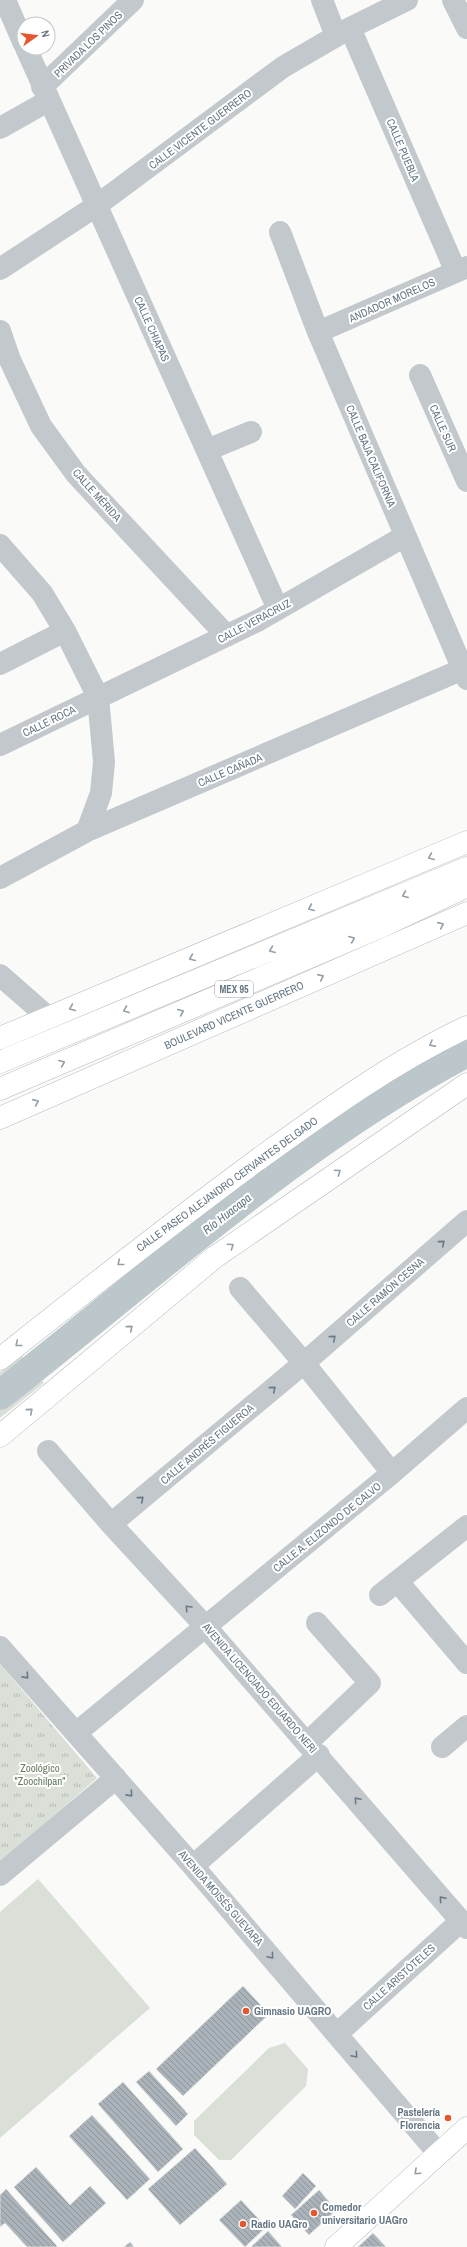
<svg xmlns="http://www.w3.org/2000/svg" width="467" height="2247" font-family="'Archivo Narrow',sans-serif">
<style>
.green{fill:#dadfd7}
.park{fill:url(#park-tufts)}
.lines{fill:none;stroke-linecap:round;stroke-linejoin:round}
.river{stroke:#bbc7cb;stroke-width:30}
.building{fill:url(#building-back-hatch);stroke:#dcdcda}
.major-casing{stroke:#b5babe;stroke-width:23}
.highway-casing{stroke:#b4b9bd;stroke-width:23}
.minor{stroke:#c3c8cc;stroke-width:22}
.major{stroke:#fff;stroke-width:22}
.highway{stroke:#fff;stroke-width:22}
.oneway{stroke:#939fa8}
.oneway2{stroke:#6a7a87}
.poi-dot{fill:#e4572e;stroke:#fff;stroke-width:1.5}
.labels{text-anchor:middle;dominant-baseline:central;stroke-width:4;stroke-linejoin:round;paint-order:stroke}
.shield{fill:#fff;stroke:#939fa8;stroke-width:1}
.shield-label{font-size:10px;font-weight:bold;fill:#657683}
.street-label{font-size:11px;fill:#657683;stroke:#fff}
.park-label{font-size:11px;fill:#687a64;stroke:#fff}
.poi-label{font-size:11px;font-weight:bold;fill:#657683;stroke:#fff;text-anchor:start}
.water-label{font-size:12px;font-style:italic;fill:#60757c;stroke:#fff}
</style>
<defs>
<pattern id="park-tufts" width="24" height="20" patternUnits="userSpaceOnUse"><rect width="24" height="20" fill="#dadfd7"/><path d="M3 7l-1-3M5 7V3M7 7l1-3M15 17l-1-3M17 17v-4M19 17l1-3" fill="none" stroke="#b4b9b4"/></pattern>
<pattern id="building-back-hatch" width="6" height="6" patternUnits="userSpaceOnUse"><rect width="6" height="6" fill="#aab3b9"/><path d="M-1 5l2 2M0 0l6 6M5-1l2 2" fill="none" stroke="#8e969c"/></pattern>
</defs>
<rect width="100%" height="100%" fill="#fafaf8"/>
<path class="green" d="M21,1355l23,28 -44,35v-46z
M38,1879l112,129 -150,130v-226z
M285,2043l23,26 -2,17 -75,74h-12l-25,-25v-14l75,-73z"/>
<path class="park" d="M0,1664l97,114 -97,85z"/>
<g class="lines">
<path class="river" d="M0,1395c151,-118 297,-253 467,-343"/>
</g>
<path class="building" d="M243,1986l26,28 -86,82 -27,-27z
M149,2071l39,43 -12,12 -40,-44z
M123,2082l60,67 -25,23 -60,-68z
M92,2115l58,64 -23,21 -58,-64z
M195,2148l32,36 -47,41 -32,-36z
M36,2167l34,38 20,-19 16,17 -43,39 -49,-55z
M303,2173l13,13 -21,23 -13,-13z
M6,2189l51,57 -1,1h-29l-22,-24 -5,4v-32z
M319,2190l17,20 -27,25 -18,-20z
M241,2200l25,27 -21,20 -26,-27z
M268,2231l14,16h-31z
M373,2233l13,14h-28z
M130,2242l4,5h-10z"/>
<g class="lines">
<defs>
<path id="major" d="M0,1038l467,-196
M0,1118l467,-205
M0,1359c84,-67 169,-134 256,-198 68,-49 135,-98 211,-134
M0,1436l215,-179 252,-173
M336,2247l131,-119"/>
<path id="highway" d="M0,1062l467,-194
M0,1089l378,-161 89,-42"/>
</defs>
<use href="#major" class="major-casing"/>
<use href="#highway" class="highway-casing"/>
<path class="minor" d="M5,0l19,44
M322,0l14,36
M453,0l14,28
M350,28l106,244
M26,48l252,561
M42,87l91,-87
M0,128l48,-27
M280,232l38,100 149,347
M0,269l96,-63 187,-139 67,-39 57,-28
M0,331l10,29 31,66 35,48 151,162
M318,332l149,-65
M420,375l47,106
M207,450l44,-18
M0,545l42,48 23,38 33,66 6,65 -3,31 -14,38
M0,664l65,-33
M0,745l259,-125 146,-84
M0,878l87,-47 376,-162
M0,975l49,43
M240,1288l64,75 88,110
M48,1451l63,73 94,102 262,302
M111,1524l193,-161 163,-142
M398,1582l69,81
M380,1595l87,-69
M0,1647l193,219 245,287
M76,1733l316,-260 75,-65
M307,1743l63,-60 -53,-60
M442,1747l25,-21
M193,1866l126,-111
M0,1875l116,-97
M337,2034l124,-113"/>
<use href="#major" class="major"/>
<use href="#highway" class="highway"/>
</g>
<defs><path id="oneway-chevron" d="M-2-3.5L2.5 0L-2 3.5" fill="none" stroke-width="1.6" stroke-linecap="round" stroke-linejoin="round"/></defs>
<g class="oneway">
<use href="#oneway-chevron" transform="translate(431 857) rotate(157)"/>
<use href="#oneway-chevron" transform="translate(405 895) rotate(157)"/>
<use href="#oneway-chevron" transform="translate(311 908) rotate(157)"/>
<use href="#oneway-chevron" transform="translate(441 925) rotate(-24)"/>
<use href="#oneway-chevron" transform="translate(352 939) rotate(-23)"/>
<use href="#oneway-chevron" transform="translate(272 950) rotate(158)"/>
<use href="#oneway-chevron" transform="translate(192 958) rotate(157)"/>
<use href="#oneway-chevron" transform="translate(321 977) rotate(-24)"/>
<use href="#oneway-chevron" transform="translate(72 1008) rotate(157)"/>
<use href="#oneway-chevron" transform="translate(126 1010) rotate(158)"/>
<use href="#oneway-chevron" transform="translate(181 1012) rotate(-23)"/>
<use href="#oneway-chevron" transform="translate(432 1044) rotate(151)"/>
<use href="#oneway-chevron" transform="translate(62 1063) rotate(-23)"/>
<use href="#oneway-chevron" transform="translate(36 1102) rotate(-24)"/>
<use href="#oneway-chevron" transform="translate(338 1172) rotate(-35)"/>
<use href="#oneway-chevron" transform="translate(231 1246) rotate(-35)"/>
<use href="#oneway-chevron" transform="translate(120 1263) rotate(141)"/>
<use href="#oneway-chevron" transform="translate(130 1328) rotate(-40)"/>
<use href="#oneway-chevron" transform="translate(18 1344) rotate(141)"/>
<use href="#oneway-chevron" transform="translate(30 1411) rotate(-40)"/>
<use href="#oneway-chevron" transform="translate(417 2172) rotate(137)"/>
</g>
<g class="oneway2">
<use href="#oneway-chevron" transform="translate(442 1243) rotate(-41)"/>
<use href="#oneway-chevron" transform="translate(333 1338) rotate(-41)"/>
<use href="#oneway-chevron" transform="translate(273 1389) rotate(-40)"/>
<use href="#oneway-chevron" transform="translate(141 1499) rotate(-40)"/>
<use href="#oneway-chevron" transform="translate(188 1608) rotate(-133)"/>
<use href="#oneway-chevron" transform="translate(26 1676) rotate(48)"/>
<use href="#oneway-chevron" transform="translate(130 1794) rotate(48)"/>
<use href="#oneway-chevron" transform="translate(357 1800) rotate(-131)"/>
<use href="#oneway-chevron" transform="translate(442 1899) rotate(-131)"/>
<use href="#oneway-chevron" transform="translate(271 1956) rotate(50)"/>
<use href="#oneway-chevron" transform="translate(355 2055) rotate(50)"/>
</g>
<g class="poi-dot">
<circle cx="246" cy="2011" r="4"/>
<circle cx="448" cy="2118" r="4"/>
<circle cx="314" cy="2213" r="4"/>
<circle cx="243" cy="2224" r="4"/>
</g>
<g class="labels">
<rect class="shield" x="215" y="981" width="38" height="16" rx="3"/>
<g class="shield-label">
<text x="234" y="989">MEX 95</text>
</g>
<g class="street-label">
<text transform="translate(88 44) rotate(-44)">PRIVADA LOS PINOS</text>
<text transform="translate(200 129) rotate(-37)">CALLE VICENTE GUERRERO</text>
<text transform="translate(403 150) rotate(67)">CALLE PUEBLA</text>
<text transform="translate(392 300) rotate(-24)">ANDADOR MORELOS</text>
<text transform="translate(152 329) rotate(66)">CALLE CHIAPAS</text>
<text transform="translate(443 428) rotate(66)">CALLE SUR</text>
<text transform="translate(371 456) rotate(67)">CALLE BAJA CALIFORNIA</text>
<text transform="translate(97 495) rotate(48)">CALLE MÉRIDA</text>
<text transform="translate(254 621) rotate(-28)">CALLE VERACRUZ</text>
<text transform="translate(49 721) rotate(-26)">CALLE ROCA</text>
<text transform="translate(230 770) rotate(-23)">CALLE CAÑADA</text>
<text transform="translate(234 1015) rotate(-24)">BOULEVARD VICENTE GUERRERO</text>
<text transform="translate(227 1184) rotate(-36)">CALLE PASEO ALEJANDRO CERVANTES DELGADO</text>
<text transform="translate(385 1292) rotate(-41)">CALLE RAMÓN CESNA</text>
<text transform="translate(207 1444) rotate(-40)">CALLE ANDRÉS FIGUEROA</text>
<text transform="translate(327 1527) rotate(-39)">CALLE A. ELIZONDO DE CALVO</text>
<text transform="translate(260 1688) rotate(49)">AVENIDA LICENCIADO EDUARDO NERI</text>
<text transform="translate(221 1898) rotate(49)">AVENIDA MOISÉS GUEVARA</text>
<text transform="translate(399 1977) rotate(-42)">CALLE ARISTÓTELES</text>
</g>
<g class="park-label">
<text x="40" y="1768">Zoológico<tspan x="40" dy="13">"Zoochilpan"</tspan></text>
</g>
<g class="poi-label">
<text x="254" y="2011">Gimnasio UAGRO</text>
<text x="440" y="2112" text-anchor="end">Pastelería<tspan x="440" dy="13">Florencia</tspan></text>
<text x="322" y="2207">Comedor<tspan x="322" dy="13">universitario UAGro</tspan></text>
<text x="251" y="2224">Radio UAGro</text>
</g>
<g class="water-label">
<text transform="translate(227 1214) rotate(-38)">Río Huacapa</text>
</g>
</g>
<g transform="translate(36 36) rotate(76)"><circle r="19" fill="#ffffff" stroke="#c1c8cd"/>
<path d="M0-3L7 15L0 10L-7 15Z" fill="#e4572e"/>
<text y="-6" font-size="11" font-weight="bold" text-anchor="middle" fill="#657683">N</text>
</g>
</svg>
